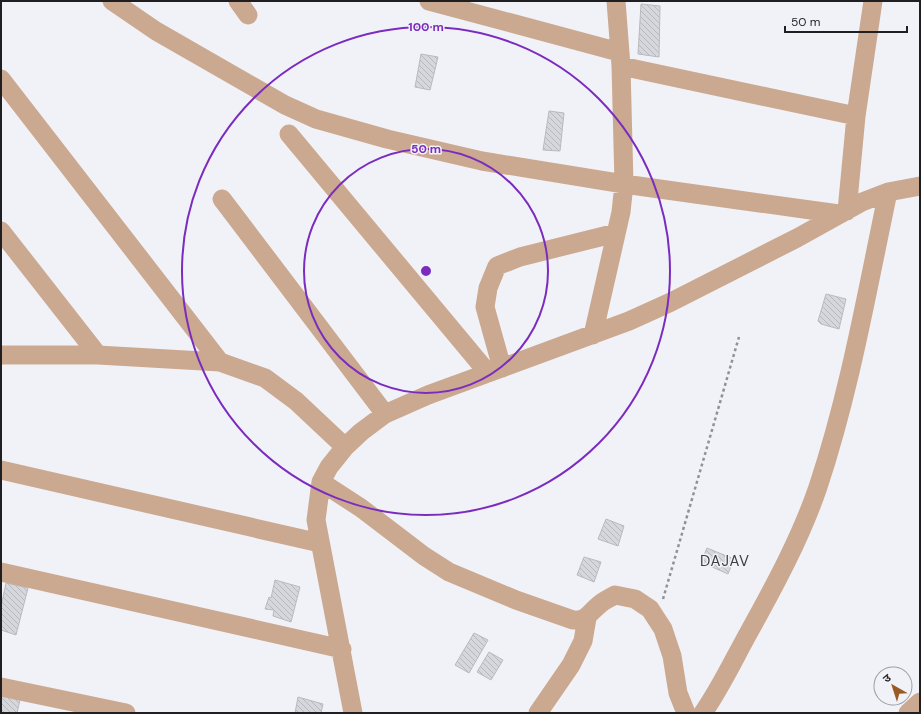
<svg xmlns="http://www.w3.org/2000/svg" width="921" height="714" font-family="'DM Sans','Noto Sans Devanagari',sans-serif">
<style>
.building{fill:url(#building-back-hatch);stroke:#b9babf}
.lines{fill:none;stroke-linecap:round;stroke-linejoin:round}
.path{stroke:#919196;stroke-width:2.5;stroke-dasharray:3 3;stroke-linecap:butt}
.minor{stroke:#cba990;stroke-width:19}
.ring{fill:none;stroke:#7b2cbf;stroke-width:2}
.labels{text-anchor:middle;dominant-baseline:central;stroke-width:3;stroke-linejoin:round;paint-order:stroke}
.quarter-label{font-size:15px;letter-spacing:1px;fill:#3d3d42;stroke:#f1f2f8}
.centre{fill:#7b2cbf;stroke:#f1f2f8;stroke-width:2}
.ring-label{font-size:12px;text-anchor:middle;font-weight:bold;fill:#7b2cbf;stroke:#f1f2f8;stroke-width:3;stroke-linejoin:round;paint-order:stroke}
</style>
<defs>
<pattern id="building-back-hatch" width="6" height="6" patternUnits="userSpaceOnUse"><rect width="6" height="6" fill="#d6d7dd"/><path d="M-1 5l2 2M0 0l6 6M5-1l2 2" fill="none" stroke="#b7b8bd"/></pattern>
</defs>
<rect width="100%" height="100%" fill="#f1f2f8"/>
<path class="building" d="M641,4l19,2 -1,51 -21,-3z
M421,54l17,3 -8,33 -15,-3z
M549,111l15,2 -4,38 -17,-1z
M826,294l20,5 -7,30 -18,-5 -3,-3z
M606,519l18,7 -6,20 -20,-7z
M707,548l27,11 -6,15 -27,-12z
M584,557l17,5 -7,20 -17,-7z
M275,580l25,7 -9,35 -18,-6 1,-6 -9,-1 4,-12 2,1z
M6,583l22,5 -12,47 -15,-5v-23z
M474,633l14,7 -19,33 -14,-8z
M489,652l14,8 -12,20 -14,-8z
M1,690l20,5 -4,18h-16z
M298,697l25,7 -2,9h-26z"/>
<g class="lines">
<path class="path" d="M663,599l76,-262"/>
<path class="minor" d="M112,1l44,30 129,74 31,14 71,20 95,22 142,23 215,30
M238,1l10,14
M429,1l190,51
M621,66l235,50
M1,79l219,283
M289,134l199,239
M222,199l163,215
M847,211l9,-95 17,-115
M1,231l97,124
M593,335l28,-123 3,-28 -3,-118 -5,-65
M1,355h97l122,7 45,16 31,23 49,46
M502,368l-17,-61 3,-19 9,-22 23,-9 96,-24
M1,470l319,73
M321,482l40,26 63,48 25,16 67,28 57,20c14,1 16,-7 26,-15 4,-4 11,-7 16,-10l20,4 15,10 13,20 9,27 6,37 8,20
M1,572l341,77
M1,687l125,26
M353,713l-37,-193 5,-38 8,-15 16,-20 16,-15 24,-18 43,-19 201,-74 42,-19 126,-64 65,-36 26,-10 32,-6
M538,713l33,-48 12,-24 4,-23
M703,713c18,-26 31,-54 46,-81 26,-47 52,-95 69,-145 32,-96 49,-196 70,-295
M908,713l12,-11"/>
</g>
<g class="ring">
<circle cx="426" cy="271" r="122"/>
<circle cx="426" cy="271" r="244"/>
</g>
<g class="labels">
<g class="quarter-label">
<text x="725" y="561">DAJAV</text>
</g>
</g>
<circle cx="426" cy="271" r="6" class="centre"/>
<g class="ring-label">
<text x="426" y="31">100 m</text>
<text x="426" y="153">50 m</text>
</g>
<rect width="921" height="714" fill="none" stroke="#1f1f22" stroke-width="4"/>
<g transform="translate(893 686) rotate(321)"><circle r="19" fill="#f1f2f8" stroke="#9d9ea2"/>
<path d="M0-3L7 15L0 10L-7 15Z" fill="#9a5a24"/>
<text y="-6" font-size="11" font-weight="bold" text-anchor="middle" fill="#1f1f22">उ</text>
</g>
<path d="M785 26v6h122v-6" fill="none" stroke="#1f1f22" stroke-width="2"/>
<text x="791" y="26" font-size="12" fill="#1f1f22" stroke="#f1f2f8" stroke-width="3" paint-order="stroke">50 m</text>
</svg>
